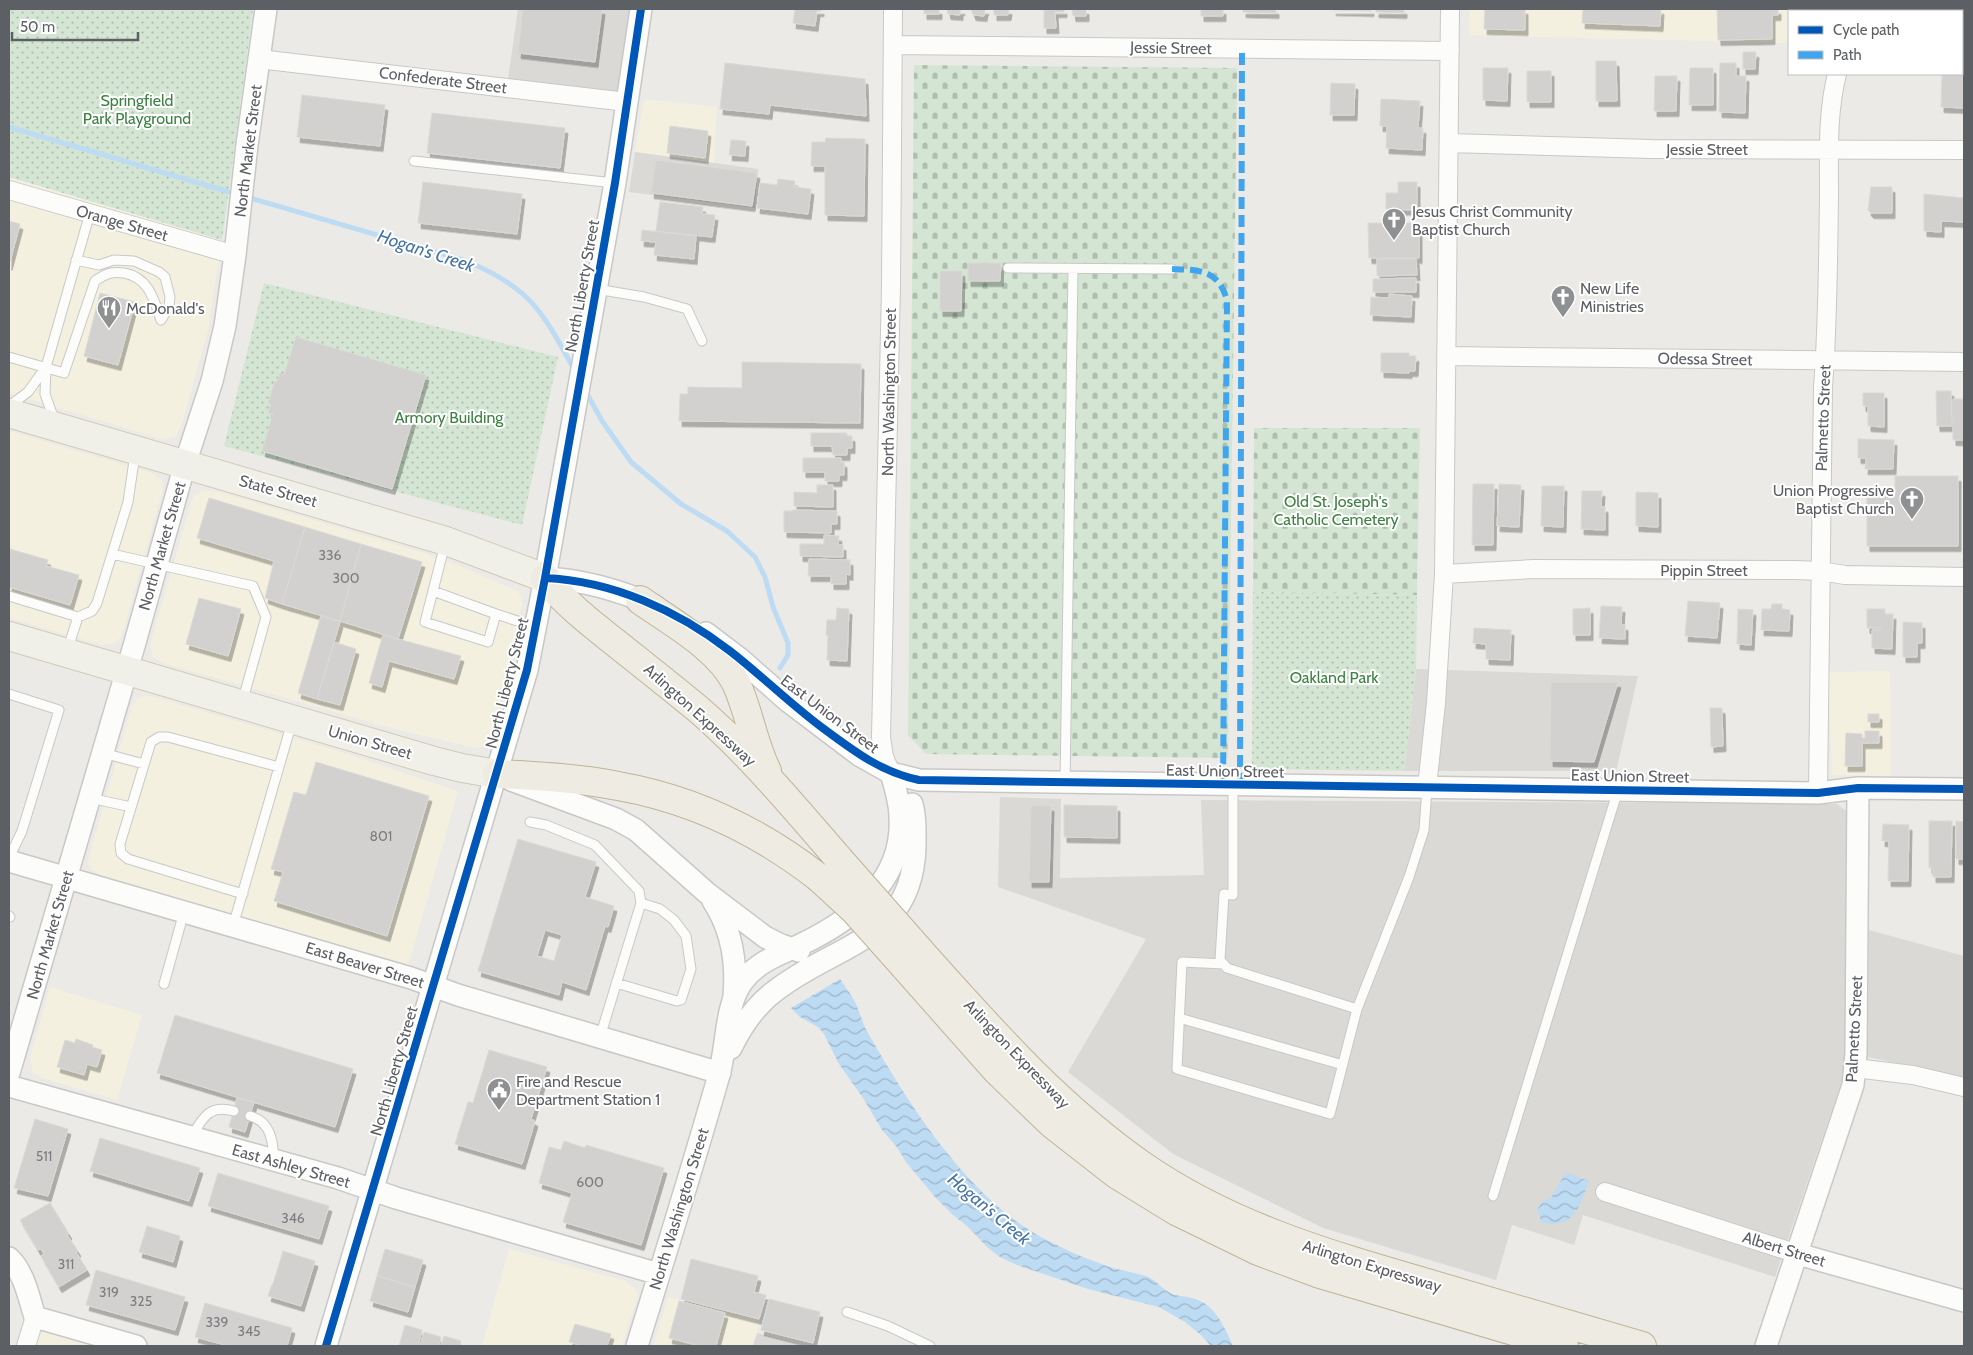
<svg xmlns="http://www.w3.org/2000/svg" width="1973" height="1355" font-family="Cabin,sans-serif">
<style>
.commercial{fill:#f4f0e0}
.industrial{fill:#dbd9d6}
.cemetery{fill:url(#cemetery-stones)}
.park{fill:url(#park-dots)}
.water{fill:url(#water-waves)}
.lines{fill:none;stroke-linecap:round;stroke-linejoin:round}
.stream{stroke:#bddbf3;stroke-width:5}
.building{fill:#d2d1cf;stroke:#dad9d5;fill-rule:evenodd;filter:url(#shadow)}
.service-casing{stroke:#c8c8c8;stroke-width:11}
.minor-casing{stroke:#c8c8c8;stroke-width:20}
.tertiary-casing{stroke:#c8c8c8;stroke-width:24}
.primary-casing{stroke:#d1cab6;stroke-width:30}
.motorway-casing{stroke:#c0b496;stroke-width:30}
.service{stroke:#fcfcfb;stroke-width:9}
.minor{stroke:#fcfcfb;stroke-width:18}
.tertiary{stroke:#fcfcfb;stroke-width:21}
.primary{stroke:#f1f0e8;stroke-width:28}
.motorway{stroke:#eeebe2;stroke-width:28}
.motorway-bridge-casing{stroke:#c0b496;stroke-width:30;stroke-linecap:butt}
.motorway-bridge{stroke:#eeebe2;stroke-width:28}
.quiet{stroke:#40a5ee;stroke-width:6;stroke-dasharray:12 6;stroke-linecap:butt}
.cycleway-casing{stroke:#fff;stroke-width:11}
.cycleway{stroke:#0057b8;stroke-width:8}
.labels{text-anchor:middle;dominant-baseline:central;stroke-width:4;stroke-linejoin:round;paint-order:stroke}
.number-label{font-size:14px;fill:#7b7d7f}
.street-label{font-size:16px;fill:#5c5f63;stroke:#fff}
.park-label{font-size:16px;fill:#3c8241;stroke:#fff}
.poi-label{font-size:16px;fill:#5c5f63;stroke:#fff;text-anchor:start}
.water-label{font-size:18px;font-style:italic;fill:#4875a8;stroke:#fff}
</style>
<defs>
<pattern id="cemetery-stones" width="16" height="16" patternUnits="userSpaceOnUse" patternTransform="scale(1.25)"><rect width="16" height="16" fill="#d4e6d3"/><path d="M2 7V4a2 2 0 0 1 4 0v3zM10 15v-3a2 2 0 0 1 4 0v3z" fill="#afbeaf"/></pattern>
<pattern id="park-dots" width="8" height="8" patternUnits="userSpaceOnUse" patternTransform="scale(1.25)"><rect width="8" height="8" fill="#d4e6d3"/><path d="M2 2h.1M6 6h.1" fill="none" stroke="#afbeaf" stroke-width="1.8" stroke-linecap="round"/></pattern>
<pattern id="water-waves" width="16" height="10" patternUnits="userSpaceOnUse" patternTransform="scale(1.25)"><rect width="16" height="10" fill="#bddbf3"/><path d="M0 5q4-4 8 0t8 0" fill="none" stroke="#9db5c8"/></pattern>
<filter id="shadow"><feDropShadow dx="3" dy="5.5" stdDeviation="0" flood-color="#0004"/></filter>
</defs>
<rect width="100%" height="100%" fill="#ebeae6"/>
<path class="commercial" d="M1470,9h376l-1,2h-56v32l-320,-8z
M644,99l73,8 -3,56 -79,-11z
M9,177l213,63 -14,90 -27,97 -5,9 -14,3 -153,-46z
M9,431l143,42 10,7 1,9 -39,139 -4,10 -7,6 -11,1 -93,-27z
M202,490l17,2 198,59 38,13 62,27 4,5 1,8 -13,69 -21,68 -5,5 -7,2 -74,-17 -239,-68 -10,-6 -3,-12 43,-148z
M1890,671l1,105 -59,-1 -4,-103z
M143,696h8l190,56 117,39 -50,175 -308,-91 -8,-5 -4,-7 2,-10 42,-147 6,-8z
M50,987l92,28 -25,85 -75,-22 -9,-6 -3,-14z
M509,1249l116,32 11,8 2,6 -16,51h-140z
M668,1297l92,24 -7,25h-100z
M26,1326l73,20h-79z"/>
<path class="industrial" d="M518,9h112l-11,86 -111,-16z
M635,152l123,17 -3,39 -126,-16z
M1416,669l222,7 -23,100 -14,-5h-197z
M1000,797l61,2 -1,79 144,-3 -3,-75 636,4 9,7 -1,260 -70,206 -192,-62 -9,30 -62,-20 -16,55 -173,-52 -150,-74 -105,-82 78,-133 -148,-52z
M1869,930l95,26 -1,121 -95,-20z
M757,1333l50,13h-54z"/>
<path class="cemetery" d="M914,65l323,3 -9,690 -302,-4 -18,-19z
M1254,428h166l-3,167 -164,-3z"/>
<path class="park" d="M9,9h244l-31,231 -213,-63z
M264,283l294,74 -36,168 -298,-79z
M1253,592l164,3 -1,74 -12,102 -152,-2z"/>
<path class="water" d="M840,979c5,8 11,15 15,23 5,10 7,21 13,31 39,69 97,159 166,200 24,14 52,26 79,35 11,3 23,5 33,8 11,4 18,16 29,19 10,2 19,2 29,8 15,10 22,28 29,43h-22l-10,-11 -16,-13 -26,-15 -71,-18 -71,-24 -17,-8 -13,-10 -19,-20 -16,-13 -17,-17 -29,-35 -10,-16 -14,-16 -19,-32 -24,-34 -15,-30 -6,-7 -18,-10 -9,-9z
M1566,1172l23,9c-9,24 -14,48 -47,42l-5,-13 6,-9 8,-3z"/>
<g class="lines">
<path class="stream" d="M9,127l227,67
M247,197l216,63c67,26 79,51 112,111
M585,390l17,31 29,41 50,42 46,27 28,26 10,20 8,30 15,36v12l-8,13"/>
</g>
<path class="building" d="M523,9h79l-7,53 -77,-9z
M795,9h26v2h-4l-2,15 -22,-3z
M924,9h15v5h-15z
M947,9h15v1h-2v5l-12,-1z
M971,9h15v1h-1l-1,6 -11,-1z
M994,9h15v1l-1,5h-14z
M1044,9h20v3h-9l1,16h-12z
M1072,9h14v7h-13z
M1201,9h22v7h-22z
M1243,9h33v4l-33,-1z
M1333,9h38v2l-38,-1z
M1376,9h28v4l-28,-1z
M1485,9h40v21l-41,-1z
M1583,9h78l-1,17 -78,-3z
M1717,9h61v6h-6v24l-54,1z
M1946,9h18v2h-18z
M1743,52h13l-1,17h-12z
M1596,61h20l1,40h-21z
M725,63l140,16 1,37 -96,-11 -1,9 -49,-5z
M1720,63h16v13h10l-1,37 -26,-1z
M1962,66h2v42l-23,-1 1,-33h20z
M1483,68h25l-1,33 -24,-1z
M1690,68h23v37h-24z
M1527,71h24v31h-24z
M1655,76h22l-1,35h-22z
M1331,83l24,1 -1,31h-24z
M302,95l83,10 -5,41 -83,-9z
M1381,99l39,2 -2,27h5l-1,22 -36,-2 1,-22h-7z
M432,113l133,15 -5,40 -133,-15z
M670,126l38,5 -3,27 -38,-5z
M826,138l39,1 -1,77 -39,-1v-49h-14l1,-24h13z
M731,140l15,1 -1,15 -16,-1z
M656,160l101,13 -5,33 -101,-13z
M778,179l17,2 -1,6 17,2 -3,25 -51,-6 3,-25 17,2z
M423,182l99,12 -5,40 -99,-11z
M1398,182h19v28l-31,-1v-16h12z
M1871,187h21v26h-21l-3,-3z
M1924,194l40,4v24l-23,-1v11l-17,-1z
M660,202l43,5 -1,7 13,1 -3,22 -56,-6z
M9,221l11,3 -11,41z
M1368,223h51v35h-50z
M642,230l54,6 -2,23 -40,-4 2,-13 -15,-1z
M1377,259h39l1,16 -40,1z
M968,263h33l-1,18h-32z
M940,271h22l-1,40h-21z
M1416,278v14h-43v-13z
M100,293l35,9 -17,63 -34,-9z
M1389,294l23,2 -1,21 -41,-2 1,-18 18,1z
M296,337l130,38 -34,114 -130,-38 11,-37 -5,-1 3,-9 -3,-1 7,-22 2,1 3,-9 4,2z
M1381,353h28v3h7l-1,15h-6v2l-28,-1z
M742,362l119,2 -1,59 -181,-2 1,-27h8v-7l54,1z
M1936,391h15l1,35h-15z
M1863,393h21v34l-16,-1v-20h-5z
M1953,399h11v41h-11z
M811,433h36v3h5v12h-5v7h-14l-1,-9h-21z
M1858,439l36,1 -1,29h-28l1,-11h-8z
M803,458h38v4h3v13h-5v6h-14v-9h-22z
M1895,476h63v70h-91v-51h28z
M1473,484h21l-1,61h-21z
M1499,484l22,1 -2,42 -22,-1z
M817,485h16v22l-39,-1v-14l23,1z
M1542,486h22l-1,41 -22,-1z
M1582,491h20l-1,16h4v23l-24,-1z
M1636,492l22,1v34l-22,-1z
M209,498l96,29 -23,77 -17,-6 9,-37 -77,-23z
M793,510l44,1v13h-6v9l-47,-1v-21h9z
M305,527l56,17 -21,77 -58,-17z
M824,535l15,1 -1,9h5v12l-43,-1v-12h24z
M361,544l61,18 -24,77 -58,-18z
M10,549l38,11 -2,6 33,9 -9,30 -61,-18z
M809,559l41,1v15l-4,-1v10h-15v-8h-23z
M199,598l42,11 -13,47 -42,-12z
M1688,601l32,2 -3,35 -32,-2z
M1772,604h10v5l8,1 -1,21 -28,-1 1,-21h9z
M1601,606l21,1 -1,18h4v14l-26,-1z
M837,608l12,1 -2,52 -20,-1 1,-25h-2l1,-15h9z
M1590,608v27h-17v-26z
M1738,609l15,1 -2,35 -14,-1z
M1867,609h18v5h8l-1,35 -20,-1v-18h9v-2h-14z
M321,616l19,6 -23,77 -19,-6z
M1903,622l19,1v20h-5v14h-14z
M1474,628l37,2 -1,30 -24,-1v-15l-13,-1z
M383,635l78,21 -7,23 -65,-18 -7,26 -13,-4z
M334,642l22,7 -16,56 -23,-6z
M1551,682h67l-24,80 -44,-1z
M1710,708h12l1,38 -12,1z
M1868,714h11v8h-11z
M1865,731h14v12h-17v23h-17l1,-33 16,1v4h3z
M316,762l113,34 -42,140 -113,-35 9,-29 -12,-3 23,-77 12,3z
M1031,805l20,1 -2,76h-20z
M1064,805l53,1v32l-53,-1z
M1929,821h23l-1,56h-18v-9h-4z
M1956,821l8,1v37h-8z
M1883,824l26,1 -1,56h-20l1,-40h-7z
M518,839l78,23 -11,35 29,9 -6,21 -3,-1 -19,64 -24,-8 -3,13 -81,-24zM545,930l17,5 -8,26 -17,-5z
M175,1015l178,54 -18,58 -178,-54z
M76,1039l17,6 -1,2 10,3 -5,17 -10,-3 -3,11 -27,-8 8,-27 10,3z
M489,1050l58,17 -16,52 4,2 -13,43 -67,-20 13,-42 5,1z
M237,1098l17,4 -9,30 -16,-5z
M35,1119l33,10 -20,67 -34,-8z
M100,1138l100,30 -11,33 -99,-30z
M564,1141l21,7 1,-3 78,23 -23,77 -78,-23 9,-29 -33,-10 10,-36 12,3z
M218,1173l111,33 -10,33 -111,-33z
M50,1203l19,31 -2,1 11,16 -2,1 11,18 -28,17 -18,-31 3,-2 -3,-5 -3,1 -18,-30z
M147,1226l33,10 -7,26 -34,-10z
M385,1249l38,11 -8,27 -38,-11z
M283,1251l32,10 -14,45 -33,-10 4,-12h1z
M691,1259l67,17 -4,16 12,3 -7,24 -78,-20z
M96,1270l89,27 -10,33 -89,-25z
M377,1276l38,11 -7,25 -38,-11z
M769,1299l51,13 -7,31 -52,-13z
M679,1301l46,12 -9,33h-16l-31,-8z
M205,1303l87,25 -5,18h-58l-34,-9z
M575,1324l36,10 -4,12h-24l-14,-4z
M405,1325l17,5 -4,16h-19z
M424,1332l17,5 -2,9h-19z
M444,1336l17,5 -1,5h-19z"/>
<g class="lines">
<defs>
<path id="service" d="M414,161l200,22
M76,260l23,5 15,-5 20,1 25,11 6,5 5,20 -1,9 -8,14
M1008,268l164,1
M596,289l48,8 43,12 15,32
M9,357l55,16 31,-92c10,-7 17,-10 29,-8 24,4 30,26 37,47
M46,367l44,-154
M9,406l19,-14 18,-25 -1,27 10,28
M112,554l141,32 13,31 -24,86
M433,591l63,23 -8,28 -63,-20 20,-78
M9,596l69,21
M496,614l40,13
M67,651l11,-34 14,-6 5,-8 31,-101 7,-48
M9,694l50,16 -37,121 -13,27
M103,753l41,11
M1065,783l8,-514
M1233,785v110l-9,-1 -4,66 7,8 130,41
M90,798l41,9
M530,822l16,3 49,20 44,46 2,12 -41,134
M243,894l-115,-35 -7,-6 -1,-9 31,-102 8,-5h9l111,30
M9,916l1,1
M233,926l59,-204
M1224,964l-42,-2 -5,107 153,45 27,-105 52,-132 15,-47 3,-42
M616,983l61,18 4,-1 10,-31 -5,-33 -12,-16 -14,-11 -19,-6
M164,984l20,-72
M1179,1018l164,47
M250,1116c21,6 23,25 24,44
M192,1136c11,-19 18,-32 42,-25
M1493,1196l125,-406
M847,1312l41,14 42,20"/>
<path id="minor" d="M1851,11l1,-2
M893,45l557,6
M259,59l368,43
M1449,143l202,6 313,1
M9,190l226,65
M1446,356l518,6
M1444,574l89,-5 262,1 25,1 25,4 119,2
M891,773l-7,-16 -3,-20 10,-451 2,-277
M1427,787l9,-84 8,-129 6,-565
M1818,793l5,-406c5,-64 5,-127 6,-191 0,-40 -2,-83 8,-122
M1855,1068l58,7 51,12
M1605,1192l193,62
M26,1346l9,-29"/>
<path id="tertiary" d="M545,578c40,2 74,12 110,28
M706,633l33,25 50,44 70,53 32,18 28,7 899,13 40,-5 106,1
M511,780l105,39 20,11 71,63 58,44 16,8 18,6
M9,861l402,117 47,17 262,78
M713,901c19,29 24,61 21,95
M731,1048c11,-23 24,-42 44,-57 61,-48 138,-50 140,-145 0,-14 1,-28 -3,-42
M9,1073l125,-427 51,-182 27,-83 13,-55 10,-71 12,-110 19,-136
M9,1086l329,92 58,20 263,76
M1798,1254l166,47
M9,1258c15,14 20,40 26,59l101,29
M326,1346l201,-676 18,-92 70,-395 26,-174
M637,1346c28,-90 56,-180 82,-271 8,-28 6,-71 24,-94 14,-19 37,-27 57,-36 53,-25 104,-64 100,-128 0,-15 -5,-30 -9,-44
M1766,1346l87,-261 3,-31 2,-266"/>
<path id="primary" d="M9,413l437,128 99,37
M9,636l425,125 28,7 35,6"/>
<path id="motorway" d="M545,578c19,24 43,43 67,62 29,23 58,46 86,69 52,45 96,98 141,150
M640,600c31,22 79,48 96,83 13,28 17,60 31,88
M497,774c40,2 81,4 121,12 74,13 142,46 200,91
M921,952c71,79 134,152 222,214 87,60 184,88 284,117 72,21 144,42 215,63
M904,966l93,105 55,53 64,50 60,37 82,40 59,22 247,73"/>
</defs>
<use href="#service" class="service-casing"/>
<use href="#minor" class="minor-casing"/>
<use href="#tertiary" class="tertiary-casing"/>
<use href="#primary" class="primary-casing"/>
<use href="#motorway" class="motorway-casing"/>
<use href="#service" class="service"/>
<use href="#minor" class="minor"/>
<use href="#tertiary" class="tertiary"/>
<use href="#primary" class="primary"/>
<use href="#motorway" class="motorway"/>
<defs>
<path id="motorway-bridge" d="M839,859l82,93
M818,877l36,33 50,56"/>
</defs>
<use href="#motorway-bridge" class="motorway-bridge-casing"/>
<use href="#motorway-bridge" class="motorway-bridge"/>
<path class="quiet" d="M1172,269c27,1 46,0 55,31l-4,485
M1240,785l2,-737"/>
<defs>
<path id="cycleway" d="M545,578c67,3 132,32 185,73 31,24 58,51 90,75 31,23 60,46 99,54l899,13 40,-5 106,1
M326,1346l201,-676 18,-92 70,-395 26,-174"/>
</defs>
<use href="#cycleway" class="cycleway-casing"/>
<use href="#cycleway" class="cycleway"/>
</g>
<defs>
<symbol id="church-pin" viewBox="-11 -11 22 30"><path d="M0 17L-7.5 6A9.5 9.5 0 1 1 7.5 6Z" fill="#8e9091" stroke="#fff"/><path d="M-1.2-6h2.4v3.5h3.3v2.4h-3.3V6h-2.4V-.1h-3.3v-2.4h3.3Z" fill="#fff"/></symbol>
<symbol id="restaurant-pin" viewBox="-11 -11 22 30"><path d="M0 17L-7.5 6A9.5 9.5 0 1 1 7.5 6Z" fill="#8e9091" stroke="#fff"/><path d="M-5-6h1v4h1v-4h1v4h1v-4h1v5L-1.5 .5V6h-2V.5L-5-1ZM5-6V6H3V1.5H1.5Q1.5-4 5-6Z" fill="#fff"/></symbol>
<symbol id="civic-pin" viewBox="-11 -11 22 30"><path d="M0 17L-7.5 6A9.5 9.5 0 1 1 7.5 6Z" fill="#8e9091" stroke="#fff"/><path d="M-.6-6.5H3V-4.5H.6V-3L4-1V1h2V6H-6V1h2V-1L-.6-3ZM-1.2 2.5V6h2.4V2.5Z" fill="#fff"/></symbol>
</defs>
<g fill-rule="evenodd">
<use href="#church-pin" x="1380" y="206" width="28" height="38"/>
<use href="#church-pin" x="1549" y="283" width="28" height="38"/>
<use href="#restaurant-pin" x="95" y="294" width="28" height="38"/>
<use href="#church-pin" x="1898" y="485" width="28" height="38"/>
<use href="#civic-pin" x="485" y="1076" width="28" height="38"/>
</g>
<g class="labels">
<g class="number-label">
<text x="330" y="555">336</text>
<text x="346" y="578">300</text>
<text x="381" y="836">801</text>
<text x="44" y="1156">511</text>
<text x="590" y="1182">600</text>
<text x="293" y="1218">346</text>
<text x="66" y="1264">311</text>
<text x="109" y="1292">319</text>
<text x="141" y="1301">325</text>
<text x="217" y="1322">339</text>
<text x="249" y="1331">345</text>
</g>
<g class="street-label">
<text transform="translate(1171 48) rotate(1)">Jessie Street</text>
<text transform="translate(443 80) rotate(7)">Confederate Street</text>
<text x="1707" y="149">Jessie Street</text>
<text transform="translate(248 151) rotate(-83)">North Market Street</text>
<text transform="translate(122 223) rotate(16)">Orange Street</text>
<text transform="translate(582 286) rotate(-80)">North Liberty Street</text>
<text transform="translate(1705 359) rotate(1)">Odessa Street</text>
<text transform="translate(889 392) rotate(-89)">North Washington Street</text>
<text transform="translate(1823 418) rotate(-88)">Palmetto Street</text>
<text transform="translate(278 491) rotate(16)">State Street</text>
<text transform="translate(162 546) rotate(-74)">North Market Street</text>
<text x="1704" y="570">Pippin Street</text>
<text transform="translate(507 683) rotate(-76)">North Liberty Street</text>
<text transform="translate(830 714) rotate(37)">East Union Street</text>
<text transform="translate(700 715) rotate(42)">Arlington Expressway</text>
<text transform="translate(370 742) rotate(16)">Union Street</text>
<text transform="translate(1225 771) rotate(1)">East Union Street</text>
<text transform="translate(1630 776) rotate(1)">East Union Street</text>
<text transform="translate(50 935) rotate(-74)">North Market Street</text>
<text transform="translate(365 965) rotate(17)">East Beaver Street</text>
<text transform="translate(1854 1029) rotate(-87)">Palmetto Street</text>
<text transform="translate(1017 1054) rotate(46)">Arlington Expressway</text>
<text transform="translate(394 1071) rotate(-74)">North Liberty Street</text>
<text transform="translate(291 1166) rotate(16)">East Ashley Street</text>
<text transform="translate(679 1209) rotate(-73)">North Washington Street</text>
<text transform="translate(1784 1249) rotate(17)">Albert Street</text>
<text transform="translate(1372 1266) rotate(17)">Arlington Expressway</text>
</g>
<g class="park-label">
<text x="137" y="100">Springfield<tspan x="137" dy="18">Park Playground</tspan></text>
<text x="449" y="417">Armory Building</text>
<text x="1336" y="501">Old St. Joseph's<tspan x="1336" dy="18">Catholic Cemetery</tspan></text>
<text x="1334" y="677">Oakland Park</text>
</g>
<g class="poi-label">
<text x="1412" y="211">Jesus Christ Community<tspan x="1412" dy="18">Baptist Church</tspan></text>
<text x="1580" y="288">New Life<tspan x="1580" dy="18">Ministries</tspan></text>
<text x="126" y="308">McDonald's</text>
<text x="1894" y="490" text-anchor="end">Union Progressive<tspan x="1894" dy="18">Baptist Church</tspan></text>
<text x="516" y="1081">Fire and Rescue<tspan x="516" dy="18">Department Station 1</tspan></text>
</g>
<g class="water-label">
<text transform="translate(426 251) rotate(18)">Hogan's Creek</text>
<text transform="translate(989 1209) rotate(40)">Hogan's Creek</text>
</g>
</g>
<rect width="1973" height="1355" fill="none" stroke="#5c5f63" stroke-width="20"/>
<rect x="1788" y="10" width="175" height="65" fill="#ffffff" stroke="#bebfc1"/>
<rect x="1798" y="26" width="25" height="8" fill="#0057b8" stroke="#bebfc1"/>
<text x="1833" y="35" font-size="15" fill="#5c5f63">Cycle path</text>
<rect x="1798" y="51" width="25" height="8" fill="#40a5ee" stroke="#bebfc1"/>
<text x="1833" y="60" font-size="15" fill="#5c5f63">Path</text>
<path d="M12 32v8h126v-8" fill="none" stroke="#5c5f63" stroke-width="2.5"/>
<text x="20" y="32" font-size="15" fill="#5c5f63" stroke="#ffffff" stroke-width="4" paint-order="stroke">50 m</text>
</svg>
